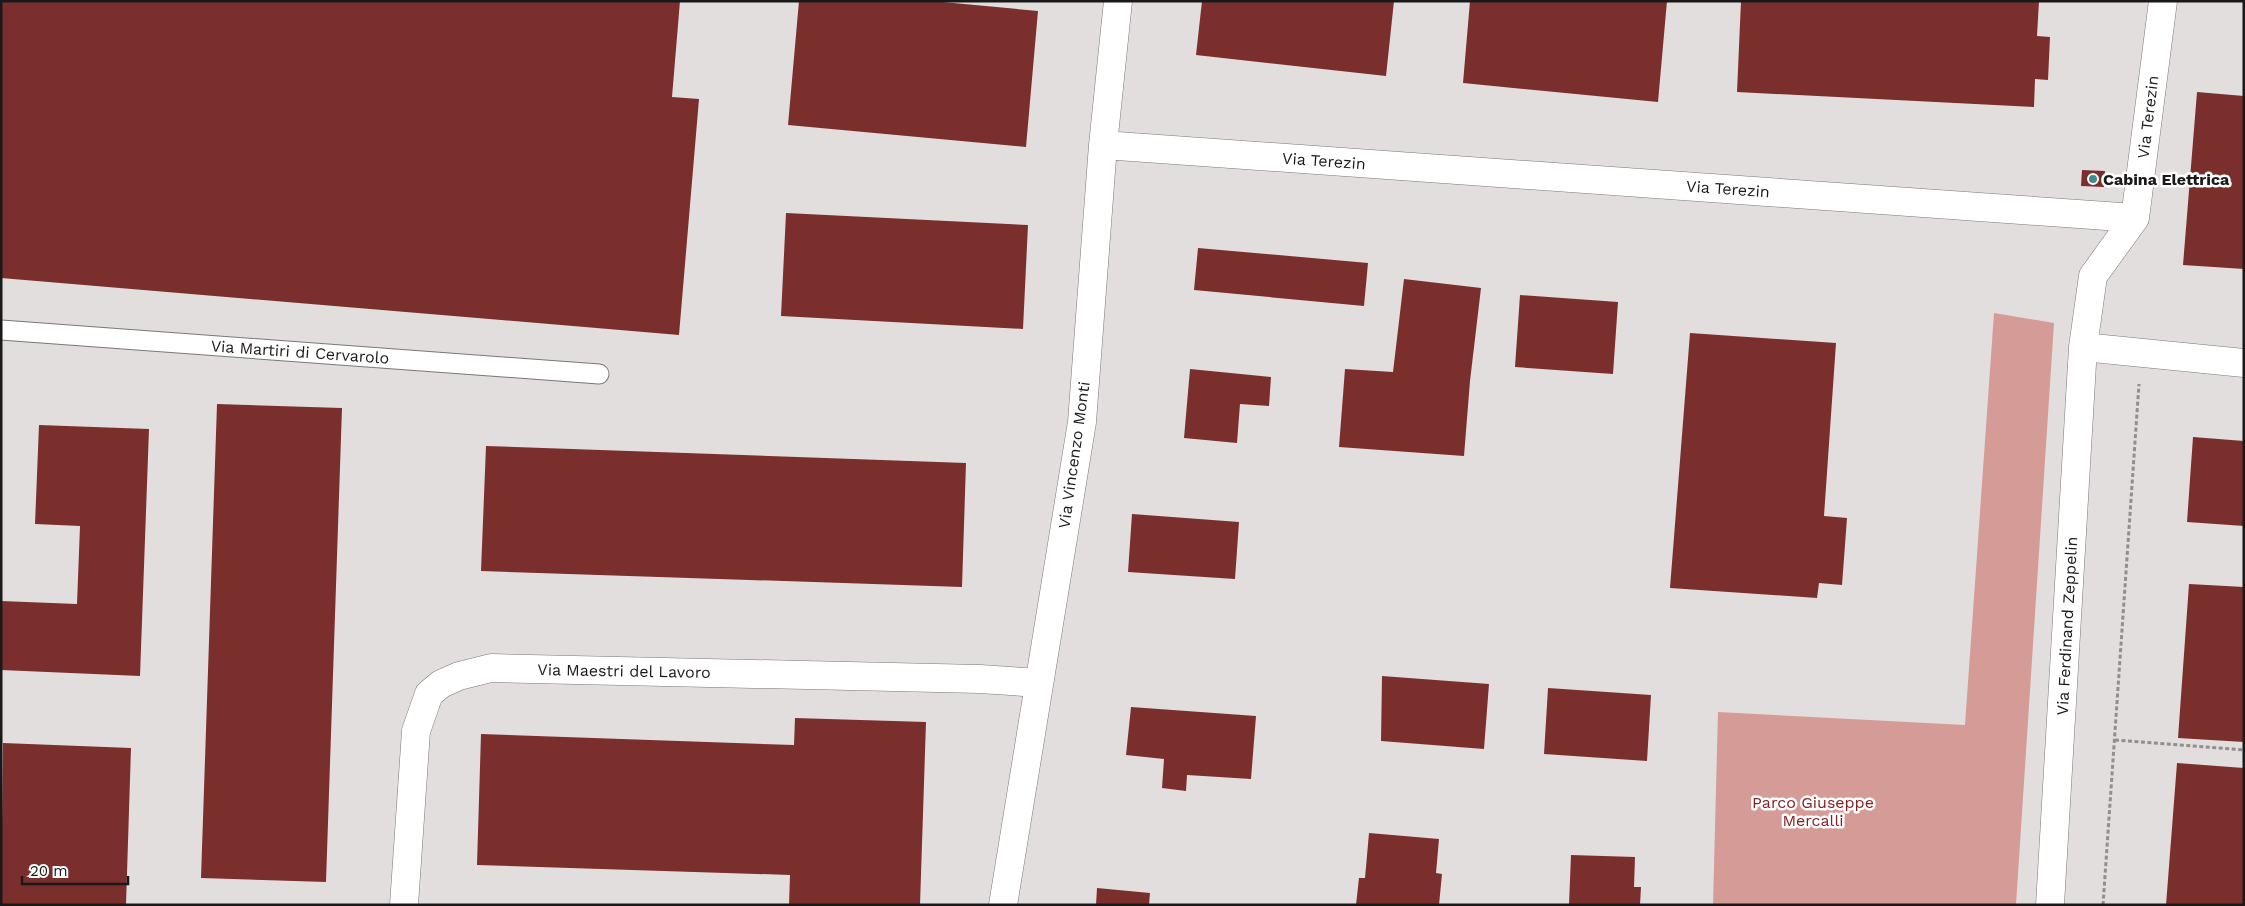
<svg xmlns="http://www.w3.org/2000/svg" width="2245" height="906" font-family="'Work Sans',sans-serif">
<style>
.green{fill:#d59c97}
.building{fill:#7b2f2d}
.lines{fill:none;stroke-linecap:round;stroke-linejoin:round}
.service-casing{stroke:#7c7776;stroke-width:21}
.minor-casing{stroke:#7c7776;stroke-width:29}
.path{stroke:#928e8e;stroke-width:3;stroke-dasharray:4 2.5;stroke-linecap:butt}
.service{stroke:#fff;stroke-width:19}
.minor{stroke:#fff;stroke-width:28}
.poi-dot{fill:#41888f;stroke:#fff;stroke-width:2}
.labels{text-anchor:middle;dominant-baseline:central;stroke-width:5;stroke-linejoin:round;paint-order:stroke}
.street-label{font-size:16px;fill:#1a1818;stroke:#fff}
.poi-label{font-size:16px;font-weight:bold;fill:#1a1818;stroke:#fff;text-anchor:start}
.park-label{font-size:16px;fill:#831e21;stroke:#fff}
</style>
<rect width="100%" height="100%" fill="#e3dede"/>
<path class="green" d="M1994,313l60,10 -38,582h-303l5,-193 247,13z"/>
<path class="building" d="M1,1h679l-8,96 27,2 -20,236 -678,-57z
M799,1h133l106,10 -12,136 -238,-22z
M1202,1h192l-8,75 -190,-21z
M1470,1h197l-9,101 -195,-19z
M1741,1h298l-2,35 13,1 -2,43 -13,-1 -1,28 -297,-15z
M2197,92l47,4v173l-61,-4z
M2082,170l23,1 -1,16 -23,-1z
M786,213l242,12 -5,104 -242,-13z
M1198,248l170,15 -4,43 -170,-16z
M1404,279l77,9 -11,93 -6,75 -125,-9 6,-78 48,3z
M1520,295l98,7 -5,72 -98,-7z
M1690,333l146,10 -12,173 23,2 -5,67 -23,-2 -2,15 -147,-10z
M1190,369l81,8 -2,29 -29,-2 -3,39 -53,-5z
M217,404l125,4 -16,474 -125,-4z
M39,425l110,4 -9,247 -139,-6v-69l76,3 3,-78 -45,-2z
M2193,437l51,4v85l-57,-4z
M486,446l480,17 -4,124 -481,-16z
M1132,514l107,8 -4,57 -107,-7z
M2189,584l55,3v155l-66,-4z
M1382,676l107,8 -5,65 -103,-8z
M1548,688l103,7 -4,66 -103,-7z
M1131,707l125,9 -5,63 -64,-4 -1,16 -24,-3 2,-29 -38,-4z
M795,718l131,4 -6,183h-131l1,-30 -313,-10 4,-131 313,11z
M3,743l128,5 -5,157h-125z
M2177,763l67,5v137h-78z
M1369,833l70,6 -3,34 6,1 -3,31h-83l3,-27h6z
M1571,855l64,2 -1,30h7l-1,18h-71z
M1097,888l53,5 -1,12h-53z"/>
<g class="lines">
<defs>
<path id="service" d="M1,330l598,44"/>
<path id="minor" d="M1103,145l1032,73 28,-217
M2083,347l161,16
M404,905l12,-174 13,-37 12,-10 18,-8 32,-8 489,11 59,4
M1003,905l79,-483 21,-277 15,-144
M2050,905l33,-558 10,-71 42,-58"/>
</defs>
<use href="#service" class="service-casing"/>
<use href="#minor" class="minor-casing"/>
<path class="path" d="M2115,740l129,10
M2103,905l36,-521"/>
<use href="#service" class="service"/>
<use href="#minor" class="minor"/>
</g>
<circle class="poi-dot" cx="2093" cy="179" r="5"/>
<g class="labels">
<g class="street-label">
<text transform="translate(2148 117) rotate(-83)">Via Terezin</text>
<text transform="translate(1324 161) rotate(4)">Via Terezin</text>
<text transform="translate(1728 189) rotate(4)">Via Terezin</text>
<text transform="translate(300 352) rotate(4)">Via Martiri di Cervarolo</text>
<text transform="translate(1074 455) rotate(-82)">Via Vincenzo Monti</text>
<text transform="translate(2067 626) rotate(-87)">Via Ferdinand Zeppelin</text>
<text transform="translate(624 671) rotate(1)">Via Maestri del Lavoro</text>
</g>
<g class="poi-label">
<text x="2103" y="179">Cabina Elettrica</text>
</g>
<g class="park-label">
<text x="1813" y="802">Parco Giuseppe<tspan x="1813" dy="18">Mercalli</tspan></text>
</g>
</g>
<rect width="2245" height="906" fill="none" stroke="#1a1818" stroke-width="5"/>
<path d="M22 876v8h106v-8" fill="none" stroke="#1a1818" stroke-width="2.5"/>
<text x="30" y="876" font-size="15" fill="#1a1818" stroke="#ffffff" stroke-width="4" paint-order="stroke">20 m</text>
</svg>
